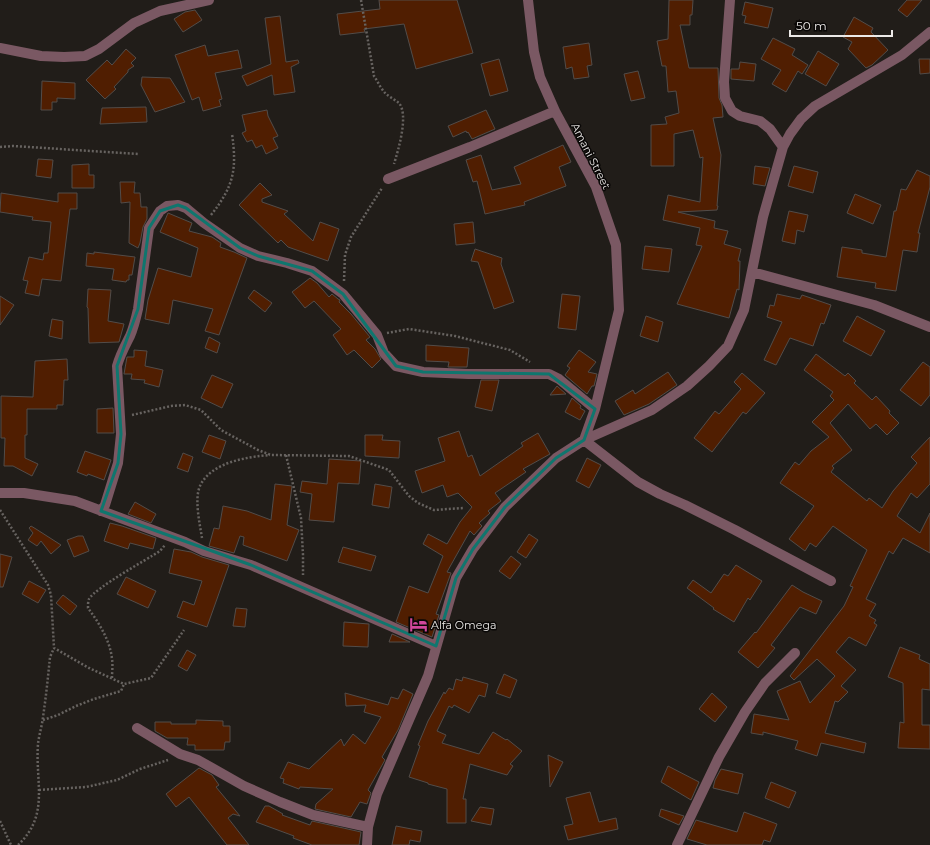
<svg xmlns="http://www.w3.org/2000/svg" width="930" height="845" font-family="Montserrat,sans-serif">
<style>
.building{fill:#501e01;stroke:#524c49}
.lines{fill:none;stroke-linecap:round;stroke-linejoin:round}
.path{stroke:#676360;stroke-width:2.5;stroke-dasharray:2 2;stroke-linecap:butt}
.street{stroke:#7a5863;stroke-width:10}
.marked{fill:none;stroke:#0f766e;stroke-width:3;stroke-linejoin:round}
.labels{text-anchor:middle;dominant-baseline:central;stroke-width:3;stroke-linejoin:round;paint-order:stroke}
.street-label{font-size:11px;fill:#ece9e7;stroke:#090706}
.poi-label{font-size:11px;fill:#ece9e7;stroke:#090706;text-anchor:start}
</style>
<rect width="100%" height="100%" fill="#211d19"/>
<path class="building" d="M379,0h78l16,53 -57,16 -12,-45 -40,5 1,3 -25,3 -3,-21 43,-5z
M669,0h24l-1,15h-2v10h-10l9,43h29l1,30 3,7 1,12 -10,1 8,37 -4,51h1l-1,4 -39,2 37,9 -1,7 14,3 -4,13 17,5 -3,12h2l-1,29 -2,-1 -8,29 -52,-14 25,-58 -6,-1 4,-17 -37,-8 5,-25 32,7 3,-45 -3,1 -7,-28 -19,4v32h-23v-41l16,-1 -2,-7 14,-4 -3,-22 -8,1 -2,-26h-4l-5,-25 11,-2z
M907,0h15l-15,17 -9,-7z
M745,2l28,6 -5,20 -24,-5 2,-7 -4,-1z
M195,10l7,10 -19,12 -9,-13 11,-7z
M280,16l6,46 12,-2 1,3 -8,4 4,25 -21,3 -2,-20 -25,11 -5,-10 29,-12 -6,-46z
M854,17l19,11 -2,4 17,18 -16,15 -6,3 -18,-19 4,-7 -9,-5z
M773,38l22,11 -3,6 16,10 -6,9 -4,-3 -12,21 -14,-8 9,-14 -20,-11z
M589,43l3,22 -5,1 2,11 -15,2 -2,-12 -6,2 -3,-22z
M205,45l3,11 30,-6 4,18 -27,5 7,26 -3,1 2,6 -18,5 -4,-14 -7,3 -17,-45z
M126,49l10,9 -5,5 3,3 -6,4v2l-14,15 2,2 -11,10 -19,-19 21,-20 5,5z
M818,51l21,13 -13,22 -21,-12z
M499,59l9,32 -18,5 -9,-32z
M919,59h11v14l-10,1z
M740,62l16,2 -2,17 -23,-2v-10h8z
M638,71l7,27 -14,3 -7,-27z
M142,77l28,1 15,24 -30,10 -14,-27z
M42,81l33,2v16l-18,-1v4h-5v8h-11z
M146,107l1,15 -47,2 2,-16z
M267,110l1,6 10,20 -5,2 5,10 -12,6 -4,-9 -6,3 -4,-8 -5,2 -5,-9 4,-2 -4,-16z
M486,110l9,19 -23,10 -4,-7 -1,1 -1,-2 -13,6 -5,-11z
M563,145l8,17 -12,5 7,19 -42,16 1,3 -40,9 -8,-33 -4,1 -7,-22 15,-5 11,35 29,-6 -7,-17z
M38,159l15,1 -2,18 -15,-2z
M89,164v11h5v13h-22v-23z
M755,166l15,2 -5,18 -12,-2z
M794,166l24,6 -5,21 -25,-7z
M917,170l13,6v11l-12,46h2l-3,19 -14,-2 -7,41 -21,-3 1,-5 -39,-6 5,-30 20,3v3l24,4 8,-46h2l5,-22 5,1z
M120,182h15l-1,11h6l1,14h6v12l-4,8 -3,16 -2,5 -9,-5 1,-41 -9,1z
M260,183l12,12 -10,4v3l26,9 -4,3 29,27 7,-19 19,7 -11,32 -40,-14 -7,-7 -3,3 -39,-38z
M1,193l57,9v-9h19v16h-7l-9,72 -19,-2 -3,17 -14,-3 3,-12 -5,-1 6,-23 14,3 1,-7h4l3,-31 -19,-2 1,-3 -33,-5z
M855,194l26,11 -8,19 -26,-11z
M789,211l19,4 -4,17 -7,-2 -2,14 -13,-3z
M168,213l24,10 -3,8 23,6 9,6 -1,4 14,5 13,6 -28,77 -14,-4 8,-22 -40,-9 -4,24 -24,-5 3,-19 10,-32 33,9 7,-29 -38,-16z
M473,222l2,21 -19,2 -2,-21z
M645,246l27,3 -3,23 -27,-3z
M475,249l27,9 -1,6 13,38 -20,7 -16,-47 -7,-1z
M94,252l41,5 -3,18h-3v5h-2l-1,2 -14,-2 2,-11 -28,-3 1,-13 7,1z
M310,278l7,5 12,14 3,-3 6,5 2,1 -1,2 12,12 19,23 -4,3 9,9 6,10 -9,9 -18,-18 -7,5 -14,-20 8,-6 -27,-28 -9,7 -13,-16z
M88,289l23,1 -3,31 16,3 -5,18 -30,1 -1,-35 -1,-1z
M254,290l18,13 -7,9 -17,-14z
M562,294l18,2 -4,34 -18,-2z
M777,294l23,5 2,-4 29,10 -7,19 -3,-1 -8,23 -23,-8 -14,27 -12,-5 18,-38 -15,-5 3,-12 4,1z
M0,296l14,9 -14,20z
M646,316l17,6 -5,20 -18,-6z
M857,316l28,15 -14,25 -28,-15z
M52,319l11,2 -1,18 -13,-3z
M209,337l11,6 -3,10 -12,-5z
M426,345l43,3 -2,19h-19l1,-5 -23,-1z
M134,350l13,1 -2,15 18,4 -4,17 -15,-4 1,-3 -14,-1 1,-5h-8l3,-17h7z
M579,350l17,12 -8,10 9,2 -3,12h-2l-5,8 -22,-19 5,-7 -3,-2z
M816,354l29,22 3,-3 8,8 -2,2 18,17 4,-4 14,15 -1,2 10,10 -12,12 -11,-11 -6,5 -22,-25 -18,19 22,27 -20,16 2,2 -3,4 36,29 2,-3 13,10 11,-17 24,-28 -6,-6 19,-20v47l-13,14 -6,-5 -14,23 23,17 10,-20v40l-27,-15 -10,16 -4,-3 -23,48 10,5 -7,12 7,4 -2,3 3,2 -11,21 -17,-9 -13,15 20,18 -15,16 7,6 -10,10 -3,-1 -10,32 41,10 -2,10 -43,-10 -4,13 -22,-7 3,-8 -35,-9v3l-12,-2 3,-19 35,6 -12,-29 23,-10 10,22 25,-27 -18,-17 -23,21 -4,-4 54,-70 9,-19 -3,-1 17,-36 -34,-24 -17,21 -6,-4 -5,8 -16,-12 25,-33 -34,-23 15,-21 4,3 12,-14 18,-14 -17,-15 22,-22 -4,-4 3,-4 -29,-22z
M67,359l1,21h-4l-1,25h-6v4h-30v26h-2v23l13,6 -6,12 -19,-10h-9l1,-28h-4v-42l32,1 2,-36z
M923,362l7,5v28l-9,11 -21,-16z
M668,372l9,13 -28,19 -25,11 -9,-14 18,-11 2,4z
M742,373l23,20 -19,21 -3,-2 -31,40 -18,-14 21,-27 4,3 22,-25 -7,-7z
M212,375l21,9 -11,24 -21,-10z
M481,380h18l-7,31 -17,-4z
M557,386l9,8 -16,1z
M572,398l9,8 -1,2 5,3 -5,9 -15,-8z
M113,408l1,25h-17v-24z
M459,431l9,26 4,-2 8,21 43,-30 -2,-3 17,-10 12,21 -27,15 3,3 -31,21 6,8 -13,10 2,2 -11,10 3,3 -8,9 -4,-4 -23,41 4,1 -15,41 3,1 -7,22 -36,-15 13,-36 19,7 15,-37 -20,-12 5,-10 19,10 13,-22 12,-15 -14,-14 -11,4 -4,-12 -21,8 -7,-22 30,-10 -7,-23z
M209,435l17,6 -6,18 -18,-7z
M365,435h18l-1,5 18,1 -1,17 -34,-2z
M85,451l26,9 -7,20 -16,-6 -1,2 -10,-4z
M183,453l10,4 -5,15 -11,-4z
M587,458l14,7 -12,23 -13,-7z
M329,459l32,2 -2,23 -21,-1 -4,39 -25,-2 3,-26 -12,-2 2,-11 25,3z
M275,484l17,2 -5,39 12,5 -12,31 -44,-16 1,-8 -4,-1 -6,17 -25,-7 5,-18 5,1 4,-23 24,5 24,9z
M375,484l17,3 -3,21 -17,-3z
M135,502l21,12 -5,9 -23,-9z
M110,523l12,3 34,12 -3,11 -23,-6 -2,6 -24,-8z
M31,526l5,3 25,16 -10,9 -10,-13 -4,5 -9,-6 5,-7 -4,-5z
M529,534l9,6 -12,18 -9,-6z
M78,536h5l6,15 -15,6 -7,-17z
M343,547l33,9 -5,15 -33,-9z
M174,549l17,3 11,5 27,8 -22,62 -30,-10 6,-16 11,4 8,-24 -33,-8z
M0,554l12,3 -9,30h-3z
M511,556l10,8 -11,15 -11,-8z
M736,565l26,16 -12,19 -2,-2 -14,24 -21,-13 1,-1 -27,-20 6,-8 18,13 13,-19 4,2z
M126,577l30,14 -8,17 -31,-14z
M29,581l17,9 -8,13 -16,-9z
M792,585l11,7 19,9 -6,13 -16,-7 -29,38 4,3 -17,20 -20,-16 17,-20 1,1z
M63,595l14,11 -7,9 -14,-12z
M236,608l11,1 -2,18 -12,-1z
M344,622l25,2 -1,23 -25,-1z
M392,634l18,8h-21z
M900,647l20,8 -1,4 11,5v26l-8,-1v36h8v24l-32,-1 2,-26 4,1 -1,-40 -15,-6z
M187,650l9,5 -9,16 -9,-5z
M504,674l13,6 -7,18 -14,-5z
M463,677l25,7 -3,13 -6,-2 -10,18 -15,-8 -2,3 -3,-2 -12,25 9,4 -4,8 37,11 14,-22 13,8 1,-1 15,12 -12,13 3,2 -6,9 -37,-11 -7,35h3v24h-19v-34l-19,-5v-1l-19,-6 11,-31 -2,-1 10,-24 16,-29 1,2 4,-6 4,2 3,-11 6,2z
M403,689l10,5 -15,36 -16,27 3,3 -17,30 3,3 -4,11 -7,-2 -9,15 -36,-8 1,-5 17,-15 -33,-2 -1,2 -16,-6 1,-4 -4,-1 8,-16 21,7 32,-30 3,7 9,-12 12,10 16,-27 -17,-5 2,-7 -20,1 -1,-13 43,12 3,-8 7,2z
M712,693l15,14 -12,15 -16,-13z
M196,720l27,1v5h7v16h-5l-1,8h-29v-5h-8l1,-7h-21l-12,-7v-9h16v2h25z
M548,755l15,7 -13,25z
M668,766l31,16 -8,18 -30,-18z
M199,768l13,7 7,10 -3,2 24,29 -7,-2 -5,4 21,27h-22l-38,-48 -13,10 -10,-13z
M721,769l22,5 -5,20 -25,-6 2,-8z
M771,782l25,10 -7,16 -24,-10z
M590,792l9,30 17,-4 2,11 -50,11 -4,-14 9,-2 -7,-26z
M265,806h4l14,8 -1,1 28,10 2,-4 49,11 -2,13h-47l-19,-7 1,-2 -38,-14z
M480,807l14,2 -3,16 -20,-4z
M661,809l23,7 -5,9 -20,-9z
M744,812l33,12 -7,18 -6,-2 -2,5h-55l-20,-6 9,-19 41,12z
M396,826l26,5 -2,11 -10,-2 -1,5h-17z"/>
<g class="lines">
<path class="path" d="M361,0l13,76c4,6 7,13 12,18 4,3 9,6 13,9 10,12 -1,48 -5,61
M0,147l13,-1 125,8
M211,215c23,-29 26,-46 21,-81
M344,281l1,-26 6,-18 31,-49
M387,333l22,-4 46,7 55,14 20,12
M132,415l39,-9 14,-1 16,5 20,20 37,20 13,5 78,1 40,14 20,26 9,7 16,7 29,-2
M286,455l15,63 2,37v20
M0,510l48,75 3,10 3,53 35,20 35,16 27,-6 33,-48
M202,538c-2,-13 -8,-39 -2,-52 11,-24 47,-29 70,-31
M112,678c0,-6 1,-13 0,-19 -2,-19 -13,-36 -24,-51 0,-3 0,-7 1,-9 6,-11 57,-39 71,-48l5,-6
M43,720l15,-5 18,-9 18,-7 27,-8 3,-7
M39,790l47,-3 31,-7 23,-11 28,-9
M0,821l11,24
M18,845c32,-30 17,-63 20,-101 1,-9 4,-18 5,-27 3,-20 5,-40 7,-60l4,-9"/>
<path class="street" d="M528,0l6,52 6,25 15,34 41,76 20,58 3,65 -24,99 -11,31
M730,0l-6,82 1,16 7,13 8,5 20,5 10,8 13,18
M0,48l41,8 23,1 21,-1 14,-7 35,-26 26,-12 49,-11
M388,179l82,-32 85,-36
M752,272l122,33 56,22
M584,440l54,42 22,12 25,11 50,25 96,51
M0,493h24l51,8 110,41 19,9 47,14 185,81
M101,511l4,-6 13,-42 3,-29 -4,-68c3,-11 8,-20 13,-30 4,-9 6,-18 8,-27l11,-81 11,-17 7,-5 11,-1 8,3 18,15 36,25 18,8 29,7 25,8 31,23 34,41 7,18 12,13 27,6 45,2h81l10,5 36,30
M137,728l43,26 18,6 46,26 36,16 33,13 55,12
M367,845l1,-18 9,-33 51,-118 28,-98 17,-29 32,-42 51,-49 28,-18 68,-30 35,-24 22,-20 19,-20 16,-36 19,-93 20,-70 7,-13 11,-15 14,-13 87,-51 28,-23
M677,845l42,-88 26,-45 20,-29 30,-30"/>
</g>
<path class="marked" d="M178,205l8,3 54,40 18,8 54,15 31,23 53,72 27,6 126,2 46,35 -11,31 -28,18 -51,49 -32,42 -17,29 -20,68 -185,-81 -150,-54 17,-48 3,-29 -4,-68 21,-57 11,-81 11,-17z"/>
<defs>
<symbol id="hotel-bare" viewBox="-9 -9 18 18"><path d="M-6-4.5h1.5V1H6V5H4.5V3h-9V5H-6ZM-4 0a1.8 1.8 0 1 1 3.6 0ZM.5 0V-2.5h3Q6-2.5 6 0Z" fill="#d1479c" stroke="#090706" stroke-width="2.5" paint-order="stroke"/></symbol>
</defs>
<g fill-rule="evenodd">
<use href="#hotel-bare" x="406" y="612" width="25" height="25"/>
</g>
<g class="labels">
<g class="street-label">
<text transform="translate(591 156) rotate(63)">Amani Street</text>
</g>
<g class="poi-label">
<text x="431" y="625">Alfa Omega</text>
</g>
</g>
<path d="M790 30v6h102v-6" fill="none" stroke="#ece9e7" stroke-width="2"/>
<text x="796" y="30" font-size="12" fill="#ece9e7" stroke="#090706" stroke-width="3" paint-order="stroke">50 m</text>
</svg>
